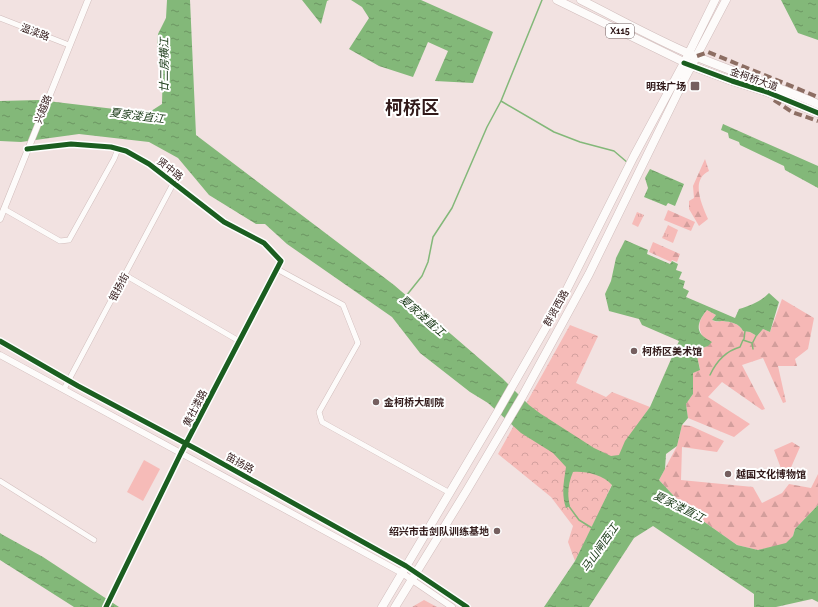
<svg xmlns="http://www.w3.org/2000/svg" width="818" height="607" font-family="Raleway,'Noto Sans SC',sans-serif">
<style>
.grass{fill:url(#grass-tufts)}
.forest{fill:url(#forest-firs)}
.park{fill:url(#park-crowns)}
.pitch{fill:#f6bbb8}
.water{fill:url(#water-ripples)}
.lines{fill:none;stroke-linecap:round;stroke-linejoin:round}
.stream{stroke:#83b879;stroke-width:1.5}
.minor-casing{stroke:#d1bdbc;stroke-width:6}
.tertiary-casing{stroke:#d1bdbc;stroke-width:7}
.primary-casing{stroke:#d1bdbc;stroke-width:9}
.minor{stroke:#fdfbfa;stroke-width:5}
.tertiary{stroke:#fdfbfa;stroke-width:6}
.primary{stroke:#fdfbfa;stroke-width:8}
.quiet{stroke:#8d6e63;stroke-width:4;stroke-dasharray:8 4;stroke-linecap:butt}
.cycleway-casing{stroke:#fff;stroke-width:8}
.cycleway{stroke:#1b5e20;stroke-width:5}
.poi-dot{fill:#755f5f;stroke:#fff;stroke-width:1.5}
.labels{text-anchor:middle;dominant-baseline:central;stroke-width:4;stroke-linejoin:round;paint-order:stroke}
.shield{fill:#fff;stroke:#6f5e5e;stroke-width:1}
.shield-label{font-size:9px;font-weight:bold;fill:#311919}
.street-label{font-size:10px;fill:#311919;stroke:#fff}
.poi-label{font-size:10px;font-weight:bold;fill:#311919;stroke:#fff;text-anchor:start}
.water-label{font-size:11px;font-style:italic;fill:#133410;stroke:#fff}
.town-label{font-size:18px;font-weight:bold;fill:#311919;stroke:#fff}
</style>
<defs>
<pattern id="grass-tufts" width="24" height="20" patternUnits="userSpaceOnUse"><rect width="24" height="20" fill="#f6bbb8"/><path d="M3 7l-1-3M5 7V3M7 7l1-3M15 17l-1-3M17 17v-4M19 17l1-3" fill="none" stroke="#d3a09e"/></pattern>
<pattern id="forest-firs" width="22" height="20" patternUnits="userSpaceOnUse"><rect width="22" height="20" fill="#f6b8b6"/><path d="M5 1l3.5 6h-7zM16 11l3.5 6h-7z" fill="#d39e9c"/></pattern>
<pattern id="park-crowns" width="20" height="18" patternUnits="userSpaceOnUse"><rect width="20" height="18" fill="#f6bbb8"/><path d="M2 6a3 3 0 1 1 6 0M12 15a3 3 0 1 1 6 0" fill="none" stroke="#d3a09e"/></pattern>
<pattern id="water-ripples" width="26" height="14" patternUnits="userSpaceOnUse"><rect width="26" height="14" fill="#83b879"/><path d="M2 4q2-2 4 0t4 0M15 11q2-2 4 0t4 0" fill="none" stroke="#6c9562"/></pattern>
</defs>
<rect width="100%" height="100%" fill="#f2e2e1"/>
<path class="grass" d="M637,212l7,3 -6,12 -6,-3z
M668,225l10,5 -5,13 -11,-5z"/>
<path class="forest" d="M705,159l4,12c-19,9 -7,34 -1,48l-9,7 -10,-17v-8l5,-3 -1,-12z
M668,210l27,12 -4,9 -27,-11z
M653,242l27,12 -3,8 -5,-2 -1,2 -22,-10z
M782,299l32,19 -6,31 -13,10 2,7h-19l8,36 -3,1 -20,-45 -21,7 23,44 -3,1 -40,-28 -14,15 42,27 -16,13 -46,-19 -2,-14 7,-10v-21l7,-4 -3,-13 2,-7 9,-3c-9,-15 -13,-22 -1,-36l9,5 -4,5c5,3 6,1 11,1 8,1 16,2 20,10l7,1 7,4 6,-7 7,3z
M682,425l9,1 33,15 -7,11 -35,-5 -1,33 72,7 9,16 20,-10 7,-9 22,4 7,-14v31l-23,24 -2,7 -7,8 -28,6 -21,-5 -51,-36 -27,-29 18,-34z
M792,442l8,5 -11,25 -7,-1 -8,-21z"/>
<path class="park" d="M570,325l28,11 -22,47 30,14 6,-5 38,15 -11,16 -38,86 -26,52 -7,-19 5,-16 -22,-29 -53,-43z
M424,600l13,7h-25z"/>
<path class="pitch" d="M144,460l16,9 -17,32 -16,-9z"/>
<path class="water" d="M167,0h23l6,135 198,150 108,93 27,27 12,9 53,34 17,8 8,-1 6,-14 25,-34 29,-66 -37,-16 -3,-6 -30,-8 -4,-17 6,-13 5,-23 9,-18 23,10 -1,4 23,10 2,-3 6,3 -2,6 6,2 -3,7 6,2 -2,7 6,3 -3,6 49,21 4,-9c12,-4 21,-7 30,-16l10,9 -9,30 -7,-3 -6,7 -7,-4 -7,-1c-4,-8 -12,-9 -20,-10 -5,0 -6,1 -11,-1l4,-5 -9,-5c-5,6 -12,16 -6,24 2,3 8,6 11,8l-4,4 -9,3 -2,7 3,14 -7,3v21l-7,10 2,14 -6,7 -5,21 -11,8 -1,15 -6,11 27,29 51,36 21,5 28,-7 7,-7 2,-7 23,-24v97l-6,-3 -36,8h-22v-13l-101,-68 -19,12 -45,69h-45l31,-46 37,-76c-9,-10 -26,-14 -39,-13 -5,12 -6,22 -3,34l-4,2c-5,-14 -2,-27 0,-41l-13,-14 -32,-20 -33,-30 -18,-11 -50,-39 -28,-36 -105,-73 -22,-20h-9l-47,-29 -31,-37 -29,-16 -70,-8 -58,8 -21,-1v-40l39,-1 109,13 14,-9 1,-41 -6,-8 1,-21 8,-16z
M302,0h27l-2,1 -6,23z
M351,0h70l72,32 -20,51 -38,-2 13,-30 -20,-9 -15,35 -34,-11 -30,-17 20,-31 -7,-11z
M781,0h37v40l-20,-7z
M723,124l95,42v22l-33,-18 -1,-4 -44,-21 -1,-3 -10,-4 -1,-5 -7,-3z
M650,169l34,15 -9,22 -7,-3 -2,3 -22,-9 4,-9 -3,-10z
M0,533l3,2 40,22 76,50h-45l-74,-47z"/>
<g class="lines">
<path class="stream" d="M501,101l53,31 26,10 34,9 14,12
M406,296l16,-20 6,-14 5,-25 19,-29 35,-81 14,-26 41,-101
M744,339l1,-8
M753,342l4,-8
M710,375c6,-13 16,-24 30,-28l3,-7 9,3 1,6
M568,505l11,15 13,8"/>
<defs>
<path id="minor" d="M0,18l69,27
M27,149l44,-5 40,3 15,4 23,13 75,58 40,21 17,18
M4,209l56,32 9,-1 45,-81 4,-10
M277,269l66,36 15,38 -39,69 3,10 128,71
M125,275l114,66
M64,389l109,-205
M0,481l94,59"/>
<path id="tertiary" d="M0,219l88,-219
M0,341l78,45 120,64 208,116 61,41
M0,355l402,218 50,34
M106,607l75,-154 100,-192"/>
<path id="primary" d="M557,0l135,66 40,15 35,11 51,21
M581,0c36,18 72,38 109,54 43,18 86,32 128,50
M382,607l115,-194 63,-110 74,-147 50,-93 31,-63
M395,607l72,-117 55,-93 67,-123 96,-196 41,-78"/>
</defs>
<use href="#minor" class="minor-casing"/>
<use href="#tertiary" class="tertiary-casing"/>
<use href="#primary" class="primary-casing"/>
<use href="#minor" class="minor"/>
<use href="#tertiary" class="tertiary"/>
<use href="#primary" class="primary"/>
<path class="quiet" d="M697,56l11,-4 110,45
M774,100l18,12 26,9"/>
<defs>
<path id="cycleway" d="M684,63l48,18 35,11 51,21
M27,149l44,-5 40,3 15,4 23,13 75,58 40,21 17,18 -100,192 -75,154
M0,341l78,45 120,64 208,116 61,41"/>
</defs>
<use href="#cycleway" class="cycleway-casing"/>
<use href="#cycleway" class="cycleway"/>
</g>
<g class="poi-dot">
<rect x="690" y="81" width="10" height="10" rx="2"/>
<circle cx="634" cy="351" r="4"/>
<circle cx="376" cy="402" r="4"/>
<circle cx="728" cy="474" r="4"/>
<circle cx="497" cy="531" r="4"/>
</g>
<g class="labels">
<rect class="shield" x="606" y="24" width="28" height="14" rx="3"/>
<g class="shield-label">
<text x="620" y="31">X115</text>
</g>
<g class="street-label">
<text transform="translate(35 32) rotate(21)">温渎路</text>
<text transform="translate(754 79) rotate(19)">金柯桥大道</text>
<text transform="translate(43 109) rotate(-68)">兴越路</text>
<text transform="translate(170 169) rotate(39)">贤中路</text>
<text transform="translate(119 287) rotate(-62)">银扬街</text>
<text transform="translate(556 308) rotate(-61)">群贤西路</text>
<text transform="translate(195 408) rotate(-63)">黄社溇路</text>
<text transform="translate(240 463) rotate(29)">笛扬路</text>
</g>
<g class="poi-label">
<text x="686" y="86" text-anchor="end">明珠广场</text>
<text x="642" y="351">柯桥区美术馆</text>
<text x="384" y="402">金柯桥大剧院</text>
<text x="736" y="474">越国文化博物馆</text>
<text x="489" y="531" text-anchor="end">绍兴市击剑队训练基地</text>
</g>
<g class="water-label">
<text transform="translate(164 65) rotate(-90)">廿二房横江</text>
<text transform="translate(137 116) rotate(7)">夏家溇直江</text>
<text transform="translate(422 316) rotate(41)">夏家溇直江</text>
<text transform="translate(679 507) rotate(26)">夏家溇直江</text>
<text transform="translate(600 548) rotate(-55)">马山闸西江</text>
</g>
<g class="town-label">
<text x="412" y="107">柯桥区</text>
</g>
</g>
</svg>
